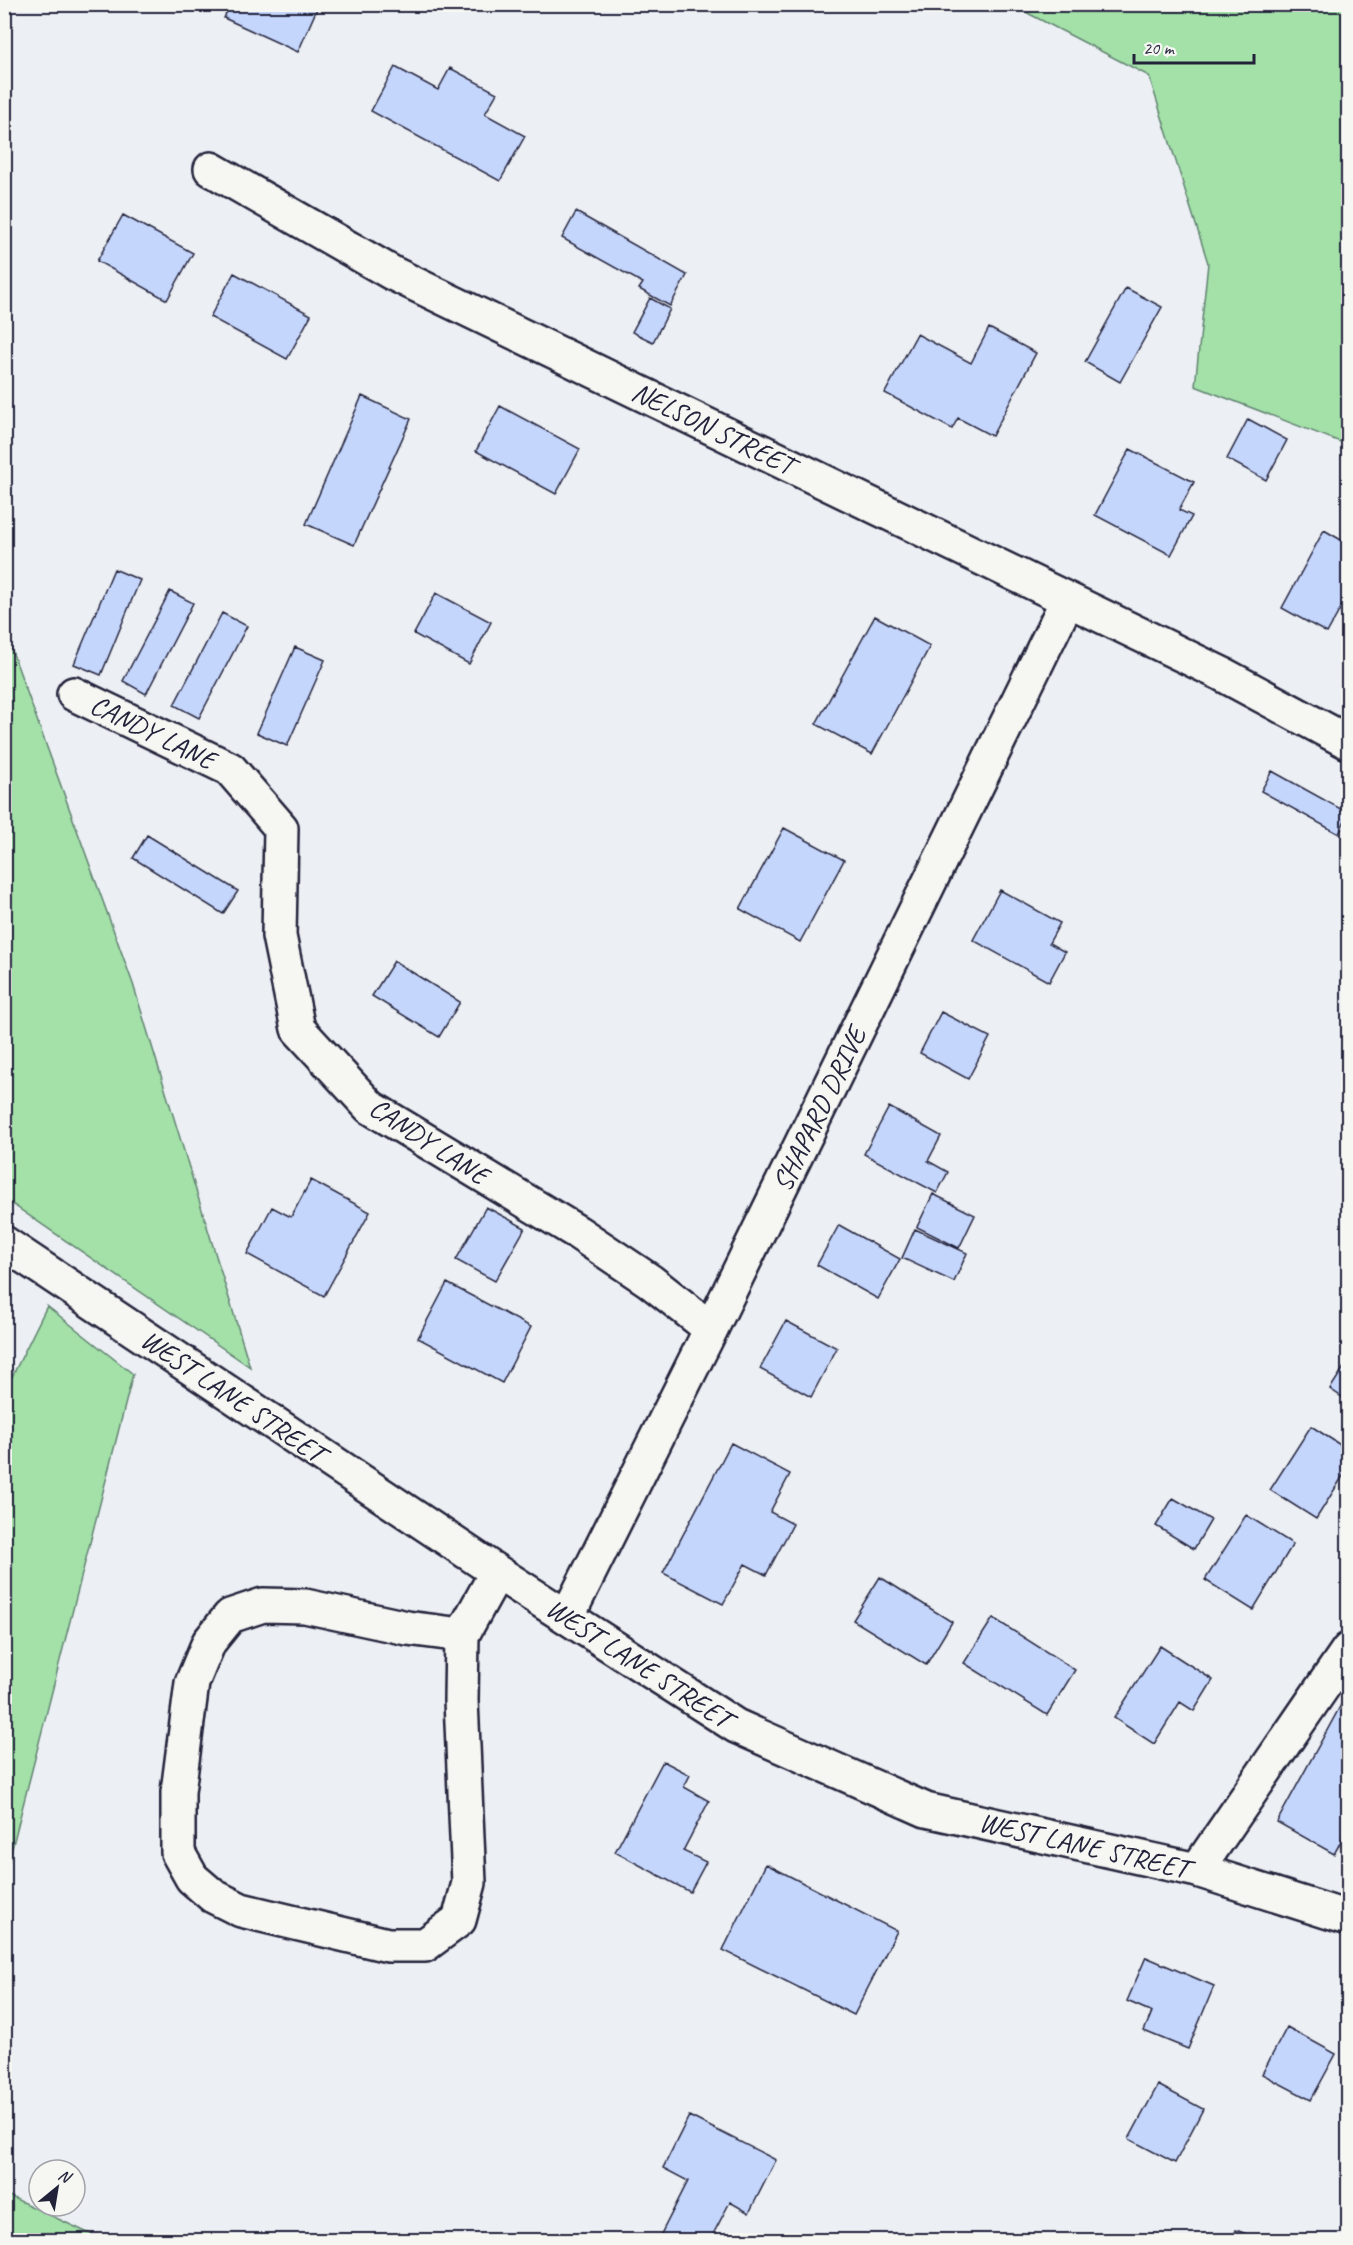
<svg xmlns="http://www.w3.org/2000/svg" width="1353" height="2245" font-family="Caveat,sans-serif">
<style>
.green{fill:#a3e1a8;stroke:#628272;stroke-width:1.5}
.building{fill:#c5d6fd;stroke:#22223b;stroke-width:1.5}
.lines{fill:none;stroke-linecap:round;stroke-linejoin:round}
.minor-casing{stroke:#22223b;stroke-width:38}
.minor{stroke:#f6f6f2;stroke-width:33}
.labels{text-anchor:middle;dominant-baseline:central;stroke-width:4.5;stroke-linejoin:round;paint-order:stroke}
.street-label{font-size:28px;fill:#22223b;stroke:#f6f6f2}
</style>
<rect width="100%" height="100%" fill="#ecf0f4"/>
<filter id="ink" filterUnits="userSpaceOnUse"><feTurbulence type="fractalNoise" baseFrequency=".0167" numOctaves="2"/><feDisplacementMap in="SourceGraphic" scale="12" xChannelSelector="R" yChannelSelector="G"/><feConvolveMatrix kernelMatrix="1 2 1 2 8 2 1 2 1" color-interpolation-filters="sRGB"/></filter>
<g filter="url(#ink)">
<path class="green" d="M1012,5h336v440l-153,-59 13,-123 -59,-187z
M4,629l129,355 117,383 -245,-168z
M47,1306l86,68 -128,502v-485z
M4,2194h1l98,46h-98z"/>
<path class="building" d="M230,4h89l-21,48 -74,-34z
M395,67l43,23 12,-22 47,25 -12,21 40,22 -25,45 -129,-70z
M576,212l111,63 -17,31 -31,-17 4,-6 -81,-45z
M123,215l70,38 -26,47 -70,-39z
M234,273l77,42 -24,44 -77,-42z
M1126,288l36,19 -42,75 -35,-20z
M650,298l20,11 -17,33 -21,-10z
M989,328l47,25 -44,83 -34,-18 -6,11 -67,-36 32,-59 54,29z
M362,396l49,23 -57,126 -48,-21z
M500,406l80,43 -24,45 -80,-43z
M1248,419l39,21 -21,40 -39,-21z
M1130,449l64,33 -15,28 13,6 -21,39 -76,-40z
M1324,530l24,14v51l-21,38 -45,-25z
M114,569l26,11 -39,95 -27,-11z
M170,591l23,12 -47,91 -23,-13z
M436,593l55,29 -22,42 -55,-30z
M222,613l25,13 -48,92 -25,-13z
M875,616l55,30 -58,108 -56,-30z
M295,647l30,13 -38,86 -30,-13z
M1272,771l76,42 -9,21 -78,-43z
M784,828l60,32 -44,82 -60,-33z
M147,835l91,56 -15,23 -90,-56z
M1000,890l60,33 -11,20 16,9 -16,30 -76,-42z
M394,961l66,41 -21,35 -67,-41z
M941,1012l49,25 -22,42 -48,-26z
M889,1107l52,29 -13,25 20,11 -11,21 -73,-39z
M311,1180l59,32 -46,84 -77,-42 25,-47 19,10z
M933,1194l42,21 -16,33 -42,-21z
M486,1207l39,21 -30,53 -39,-21z
M839,1225l61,34 -22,40 -61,-34z
M915,1229l52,24 -13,29 -52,-24z
M447,1283l84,44 -29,56 -84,-45z
M786,1321l51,27 -26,49 -51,-28z
M1348,1361v40l-18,-12z
M1311,1426l37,24v18l-32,51 -46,-29z
M731,1443l59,31 -20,38 23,12 -27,51 -21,-11 -22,40 -60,-31z
M1173,1498l38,22 -17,29 -38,-23z
M1246,1515l47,29 -40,66 -48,-30z
M880,1577l72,45 -26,43 -73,-45z
M993,1618l82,52 -28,45 -83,-52z
M1160,1646l53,34 -19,31 -14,-9 -26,42 -40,-26z
M1348,1692v136l-14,26 -57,-32z
M663,1761l27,14 -6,12 25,14 -26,50 23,11 -16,30 -75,-40z
M766,1864l131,67 -43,84 -131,-65z
M1146,1957l68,29 -26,63 -44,-18 8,-19 -25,-11z
M1287,2027l49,27 -25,46 -49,-26z
M1158,2085l45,24 -28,54 -46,-24z
M689,2116l87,44 -27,53 -19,-11 -20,38h-52l30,-59 -25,-13z
M1236,2230l26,10h-30z"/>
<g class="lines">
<defs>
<path id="minor" d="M211,169l181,104 830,401 126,68
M74,694l156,75 51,59 -2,108 19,93 72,78 207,125 73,49 61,48
M4,1243l493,329 239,154 190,84 271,60 151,48
M567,1617l144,-288 356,-728
M462,1635l-55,-7 -102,-22 -42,-1 -33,11 -21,26 -17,41 -14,109v61l14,25 21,18 28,14 147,35h37l34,-25 10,-37 -8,-183 1,-65 35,-63
M1197,1870l151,-220"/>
</defs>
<use href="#minor" class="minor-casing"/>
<use href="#minor" class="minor"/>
</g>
</g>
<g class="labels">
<g class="street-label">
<text transform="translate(713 428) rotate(26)">NELSON STREET</text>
<text transform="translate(153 732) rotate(26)">CANDY LANE</text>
<text transform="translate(819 1109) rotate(-64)">SHAPARD DRIVE</text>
<text transform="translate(429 1141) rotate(33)">CANDY LANE</text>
<text transform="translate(233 1396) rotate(34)">WEST LANE STREET</text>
<text transform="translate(639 1663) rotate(33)">WEST LANE STREET</text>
<text transform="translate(1084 1845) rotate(13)">WEST LANE STREET</text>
</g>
</g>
<rect width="1353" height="2245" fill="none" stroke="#f6f6f2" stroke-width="24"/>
<rect x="12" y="12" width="1329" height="2221" fill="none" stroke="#22223b" stroke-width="2" filter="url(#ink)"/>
<g transform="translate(57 2188) rotate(30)"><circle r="28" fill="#f6f6f2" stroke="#a1a1a9" stroke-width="1.5"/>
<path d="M0-4.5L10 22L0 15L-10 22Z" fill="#22223b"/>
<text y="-9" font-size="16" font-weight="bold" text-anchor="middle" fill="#22223b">N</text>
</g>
<path d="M1134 54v9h120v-9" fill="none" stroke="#22223b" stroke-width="3"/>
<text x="1143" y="54" font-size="18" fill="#22223b" stroke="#f6f6f2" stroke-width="4.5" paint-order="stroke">20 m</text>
</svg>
